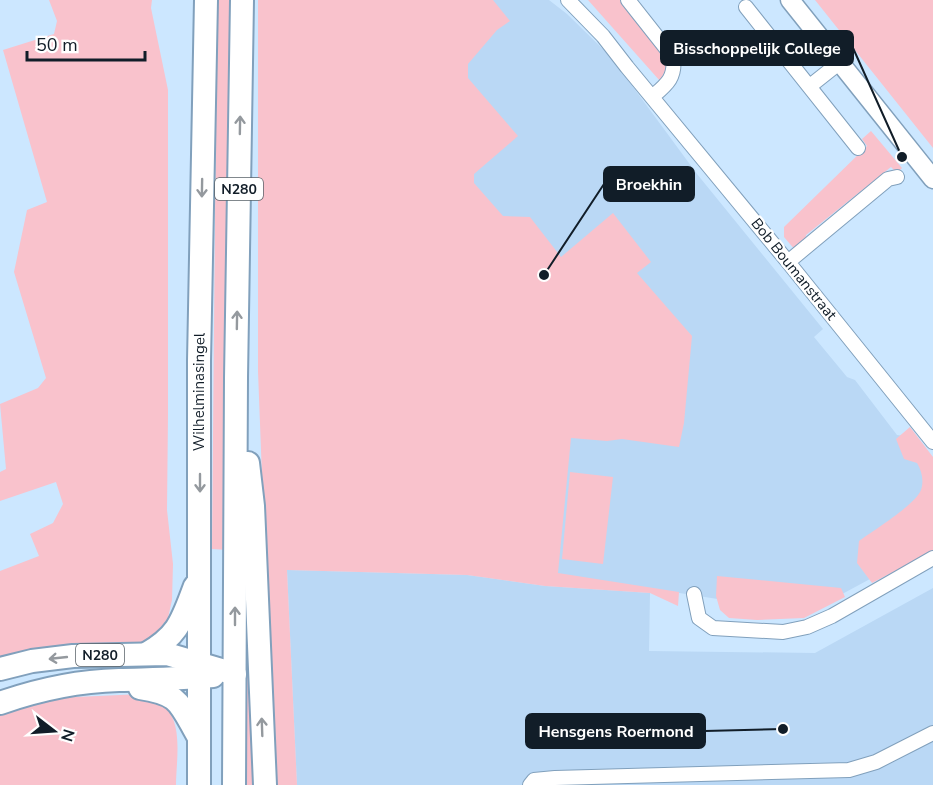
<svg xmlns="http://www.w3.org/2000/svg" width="933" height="785" font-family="'Nunito Sans',sans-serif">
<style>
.built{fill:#bad8f5}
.green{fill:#f9c2cc}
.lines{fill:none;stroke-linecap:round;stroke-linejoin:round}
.minor-casing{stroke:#81a0bc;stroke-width:16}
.tertiary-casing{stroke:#81a0bc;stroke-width:21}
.primary-casing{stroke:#81a0bc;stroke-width:26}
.minor{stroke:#fff;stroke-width:14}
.tertiary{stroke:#fff;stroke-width:18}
.primary{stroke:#fff;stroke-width:22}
.oneway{stroke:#94999e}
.labels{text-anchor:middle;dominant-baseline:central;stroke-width:4.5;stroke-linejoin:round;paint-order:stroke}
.shield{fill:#fff;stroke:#586168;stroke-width:1.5}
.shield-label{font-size:14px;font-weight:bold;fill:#111d28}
.street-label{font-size:15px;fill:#111d28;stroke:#fff}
.leader{fill:none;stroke:#111d28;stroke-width:2}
.callout-dot{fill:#111d28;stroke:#fff;stroke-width:2}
.callout{fill:#111d28;stroke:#111d28;stroke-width:2}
.callout-label{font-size:16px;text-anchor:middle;font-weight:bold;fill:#fff}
</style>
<rect width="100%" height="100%" fill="#cce7ff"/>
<path class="built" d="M312,0h237l18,14 44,43 86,117 126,155 -9,8 33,40 8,3 42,55 14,2 22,28v80l-126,68 -249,-39z
M287,570l180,5 78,11 105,7 -1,58 166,2 118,-65v197h-636z"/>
<path class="green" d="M49,0h103l-1,8 17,82v324l-1,96 6,54 -1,36 -4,18 -11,14 -8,8 -19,8 -130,15v-92l39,-15 -9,-22 23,-11 10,-19 -7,-22 -56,19v-29l6,-3 -6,-65 38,-16 8,-10 -32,-106 13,-62 20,-8 -44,-152 51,-16 3,-13z
M217,0h16l-5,550 -16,-1z
M258,0h235l17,21 -13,9 -29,34v14l50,58 -44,38v9l29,33 27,1 31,40 52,-44 38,49 -14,11 55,63 -8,87 -5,24 -57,-8 -15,2 -36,-3 -13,135 121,19 -1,14 -28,-13 -105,-7 -78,-11 -180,-5 10,215h-28l-5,-256 -6,-158z
M588,0h32l45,56 2,11 -7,14z
M815,0h118v148z
M871,131l31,37 -5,5 -6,-6 -85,68 -1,8 -9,8 -12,-14v-10l83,-81 -5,-7z
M910,427l23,30v94l-61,32 -15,-20 2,-22c14,-10 57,-37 62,-51 3,-9 1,-19 -4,-27l-13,-4 -8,-20z
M570,472l43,5 -10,87 -41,-5z
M246,511l14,274h-15z
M717,576l124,12 4,9 -41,21 -47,2 -28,-2 -9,-8 -4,-14z
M142,694c7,4 19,8 25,15 16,18 9,54 9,76h-176v-71l54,-16z"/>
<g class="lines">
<defs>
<path id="minor" d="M568,0l35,36 24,31 161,195 145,180
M628,0l45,57c3,21 -7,28 -21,40
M746,7l112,141
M810,86l29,-23
M788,262l100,-83 9,-2
M694,594l5,24 14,10 70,4 24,-5 25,-11 101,-58
M530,785l4,-5 21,-2 294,-8 27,-8 57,-29"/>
<path id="tertiary" d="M790,0l143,179"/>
<g id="primary">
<path d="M248,463l5,43 12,279"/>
<path d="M146,654c33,-19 36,-34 49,-68"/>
<path d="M0,669l32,-8 41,-5 94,-2 68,20"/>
<path d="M140,688c40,6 39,15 58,48"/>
<path d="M0,703c37,-13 80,-22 119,-23 32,-1 62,-1 94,-4"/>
<path id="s1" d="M199,785v-424l7,-361"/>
<path d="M234,785l2,-407 6,-378"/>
</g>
</defs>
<use href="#minor" class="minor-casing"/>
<use href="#tertiary" class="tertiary-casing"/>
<use href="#primary" class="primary-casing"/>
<use href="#minor" class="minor"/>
<use href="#tertiary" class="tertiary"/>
<use href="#primary" class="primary"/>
</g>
<defs><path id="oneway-shaft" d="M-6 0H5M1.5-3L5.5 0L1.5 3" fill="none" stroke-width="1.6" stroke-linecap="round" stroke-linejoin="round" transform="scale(1.5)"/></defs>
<g class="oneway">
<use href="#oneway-shaft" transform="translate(240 125) rotate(-89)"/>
<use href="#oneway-shaft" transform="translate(202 188) rotate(91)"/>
<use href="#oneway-shaft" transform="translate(237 320) rotate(-89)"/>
<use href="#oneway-shaft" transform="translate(200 483) rotate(90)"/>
<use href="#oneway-shaft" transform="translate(235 616) rotate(-90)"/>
<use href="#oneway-shaft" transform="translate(58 658) rotate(174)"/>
<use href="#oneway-shaft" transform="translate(262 727) rotate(-92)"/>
</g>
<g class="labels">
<g class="shield">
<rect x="215" y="178" width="48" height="22" rx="4.5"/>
<rect x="76" y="644" width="48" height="22" rx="4.5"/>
</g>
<g class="shield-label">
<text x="239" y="189">N280</text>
<text x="100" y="655">N280</text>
</g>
<g class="street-label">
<text transform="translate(794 269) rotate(51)">Bob Boumanstraat</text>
<text stroke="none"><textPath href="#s1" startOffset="393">Wilhelminasingel</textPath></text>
</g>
</g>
<path class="leader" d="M902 157L853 48M544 275L604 184M783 729L705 731"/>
<g class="callout-dot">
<circle cx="902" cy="157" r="6"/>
<circle cx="544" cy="275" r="6"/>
<circle cx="783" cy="729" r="6"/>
</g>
<g class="callout">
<rect x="661" y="31" width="192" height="34" rx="6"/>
<rect x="604" y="167" width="90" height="34" rx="6"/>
<rect x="526" y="714" width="179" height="34" rx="6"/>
</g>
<g class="callout-label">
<text x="757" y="54">Bisschoppelijk College</text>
<text x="649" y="190">Broekhin</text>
<text x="616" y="737">Hensgens Roermond</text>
</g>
<g transform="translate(54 731) rotate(107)" stroke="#ffffff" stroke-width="4.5" paint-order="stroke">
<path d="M0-4.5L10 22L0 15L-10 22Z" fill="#111d28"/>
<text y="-9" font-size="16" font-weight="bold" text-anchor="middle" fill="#111d28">N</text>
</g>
<path d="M27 51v9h118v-9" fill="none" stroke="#111d28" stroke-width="3"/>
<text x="36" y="51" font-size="18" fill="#111d28" stroke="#ffffff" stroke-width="4.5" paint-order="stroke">50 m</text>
</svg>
